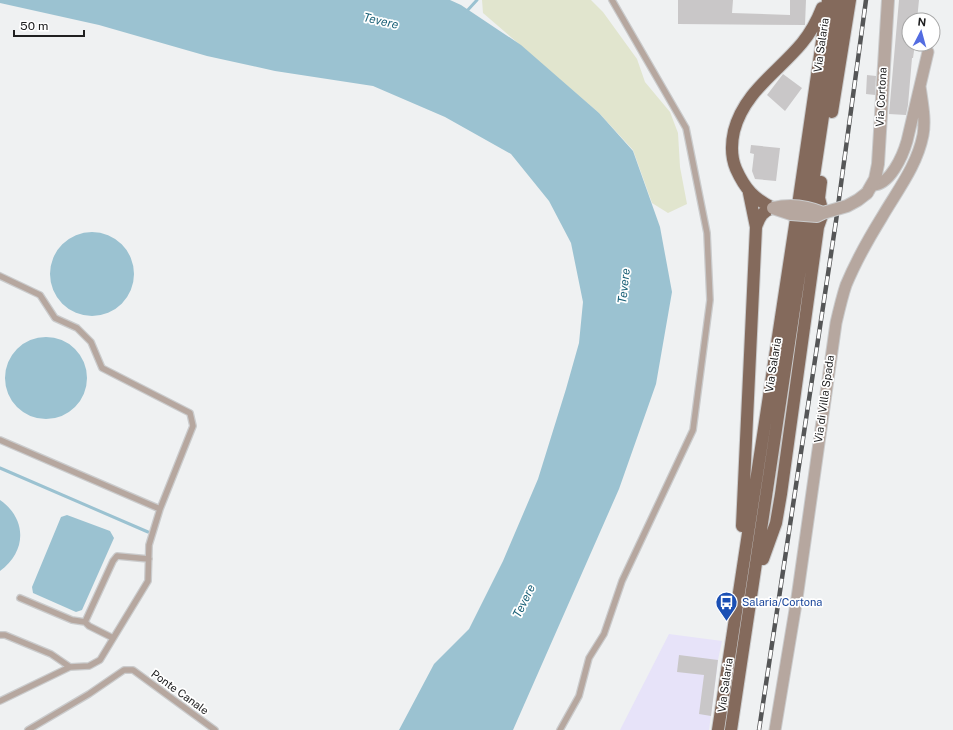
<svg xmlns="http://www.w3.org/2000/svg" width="953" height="730" font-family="'Public Sans',sans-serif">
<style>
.industrial{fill:#e7e3f9}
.green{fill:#e1e5ce}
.water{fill:#9bc2d1}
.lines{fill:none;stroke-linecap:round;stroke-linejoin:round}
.stream{stroke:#9bc2d1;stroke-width:3}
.building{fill:#c9c7c8}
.service-casing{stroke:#cacbcc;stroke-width:8}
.minor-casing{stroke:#cacbcc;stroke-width:13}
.tertiary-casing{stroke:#cacbcc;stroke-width:14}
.primary-casing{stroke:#cacbcc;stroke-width:14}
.service{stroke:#b6a79f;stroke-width:5.5}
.minor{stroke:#b6a79f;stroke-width:11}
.tertiary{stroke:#b6a79f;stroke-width:12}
.primary{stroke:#846a5c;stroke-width:12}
.rail-casing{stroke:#555657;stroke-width:4.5}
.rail{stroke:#fff;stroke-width:3;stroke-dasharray:9;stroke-linecap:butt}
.tertiary-bridge-casing{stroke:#cacbcc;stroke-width:14;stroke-linecap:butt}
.tertiary-bridge{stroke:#b6a79f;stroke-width:12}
.labels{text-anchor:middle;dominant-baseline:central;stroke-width:3.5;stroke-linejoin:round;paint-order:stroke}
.street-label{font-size:11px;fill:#202021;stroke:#fff}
.transit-label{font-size:11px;fill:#164399;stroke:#fff;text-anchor:start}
.water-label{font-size:12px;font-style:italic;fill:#185f76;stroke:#fff}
</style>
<rect width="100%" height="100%" fill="#eff1f2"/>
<path class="industrial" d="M669,634l53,7 -4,19 -9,70h-89z"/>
<path class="green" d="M482,0h109l12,12 34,47 8,23 25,30 8,21 2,34 7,37 -19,9 -16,-10 -19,-53 -34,-37 -116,-100z"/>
<path class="water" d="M0,0h450l11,5 60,40 78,68 34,38 27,76 12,65 -16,92 -37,105 -106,241h-114l35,-66 35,-35 34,-68 35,-82 28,-90 13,-46 4,-41 -12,-59 -22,-42 -38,-47 -66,-37 -72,-31 -98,-15 -68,-15 -108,-31 -99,-22z
M50 274a42 42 0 1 1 84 0a42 42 0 1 1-84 0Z
M5 378a41 41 0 1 1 82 0a41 41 0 1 1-82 0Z
M0,500c27,19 27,51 0,71z
M67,515l43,16 4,7 -32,72 -6,2 -43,-19 -1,-6 29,-70z"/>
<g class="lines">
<path class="stream" d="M466,12l11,-12
M0,468l148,64"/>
</g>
<path class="building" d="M678,0h55l-1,13 58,2v-15h16l-1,25 -127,-1z
M899,0h20l-2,20h-8v24h6l-2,14h-1l-4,47 -2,10 -17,-1z
M783,74l19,14 -17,23 -18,-16z
M867,75l9,1 -1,19 -9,-1z
M751,145l29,3 -4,33 -21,-2 -3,-8 2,-17 -4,-1z
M679,655l39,5 -7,56 -12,-2 5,-39 -27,-3z"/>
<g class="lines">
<defs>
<path id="service" d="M0,276l40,19 15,23 22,10 14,14 11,26 88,45 3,13 -33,83 -160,-69
M20,598l52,22 13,2
M0,635h5l46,19 19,13
M113,638l-24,-12 -4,-4 28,-61 4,-5 32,3
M0,701l70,-34 19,-1 11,-6 48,-79 1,-36 11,-36
M28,730l61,-36 35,-24h9l82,60
M560,730l19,-34 10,-38 15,-24 18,-53 71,-151 17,-130 -3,-67 -21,-105 -74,-128"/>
<path id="minor" d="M872,185c18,1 31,-30 35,-44l21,-89
M775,730l22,-132 39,-275c3,-13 6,-26 10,-38 10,-24 23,-47 36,-68 15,-26 35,-51 41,-82 3,-16 -1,-33 -3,-49"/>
<path id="tertiary" d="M867,193l8,-14 3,-15 10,-164"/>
<path id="primary" d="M832,112l18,-112
M749,193l7,34
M773,208c-19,-9 -28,-19 -37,-39 -5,-12 -5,-25 -2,-38 10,-39 44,-59 68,-88 9,-11 15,-22 20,-35
M742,526l14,-299c3,-9 7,-17 17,-19
M763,559l13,-36 5,-29 37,-267 5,-14 -4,-15 2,-16
M718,730l78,-511 32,-219
M731,730l95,-634 13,-96"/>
</defs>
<use href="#service" class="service-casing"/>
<use href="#minor" class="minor-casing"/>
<use href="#tertiary" class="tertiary-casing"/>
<use href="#primary" class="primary-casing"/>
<use href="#service" class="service"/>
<use href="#minor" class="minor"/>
<use href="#tertiary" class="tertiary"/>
<use href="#primary" class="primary"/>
<defs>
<path id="rail" d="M759,730l77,-509 30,-221"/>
</defs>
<use href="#rail" class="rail-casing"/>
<use href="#rail" class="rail"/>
<defs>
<path id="tertiary-bridge" d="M773,208l18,6 26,2 6,-3 24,-7 11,-6 9,-7
M773,208c17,-4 34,-2 50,5"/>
</defs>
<use href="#tertiary-bridge" class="tertiary-bridge-casing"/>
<use href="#tertiary-bridge" class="tertiary-bridge"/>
</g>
<defs>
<symbol id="bus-pin" viewBox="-11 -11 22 30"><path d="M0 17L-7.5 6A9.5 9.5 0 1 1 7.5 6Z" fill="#1a4fb4" stroke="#fff"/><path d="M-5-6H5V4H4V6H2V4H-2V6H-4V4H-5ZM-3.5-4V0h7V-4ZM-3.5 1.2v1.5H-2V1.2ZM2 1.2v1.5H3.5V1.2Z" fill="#fff"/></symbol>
</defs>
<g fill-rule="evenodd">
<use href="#bus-pin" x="714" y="590" width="25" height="34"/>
</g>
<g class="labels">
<g class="street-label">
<text transform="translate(821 45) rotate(-82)">Via Salaria</text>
<text transform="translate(881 97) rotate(-87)">Via Cortona</text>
<text transform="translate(773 365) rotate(-81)">Via Salaria</text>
<text transform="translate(824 399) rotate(-82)">Via di Villa Spada</text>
<text transform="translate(725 685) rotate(-82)">Via Salaria</text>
<text transform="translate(180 692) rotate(36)">Ponte Canale</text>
</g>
<g class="transit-label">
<text x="742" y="602">Salaria/Cortona</text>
</g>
<g class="water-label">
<text transform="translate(381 21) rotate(13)">Tevere</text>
<text transform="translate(624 286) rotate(-84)">Tevere</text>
<text transform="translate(524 601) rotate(-64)">Tevere</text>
</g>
</g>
<g transform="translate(921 32) rotate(6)"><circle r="19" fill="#ffffff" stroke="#a6a6a6"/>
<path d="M0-3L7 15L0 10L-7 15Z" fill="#536ce1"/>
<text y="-6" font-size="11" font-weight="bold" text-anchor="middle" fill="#202021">N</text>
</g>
<path d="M14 30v6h70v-6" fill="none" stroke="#202021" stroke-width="2"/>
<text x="20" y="30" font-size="12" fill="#202021" stroke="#ffffff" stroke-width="3" paint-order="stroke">50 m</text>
</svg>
